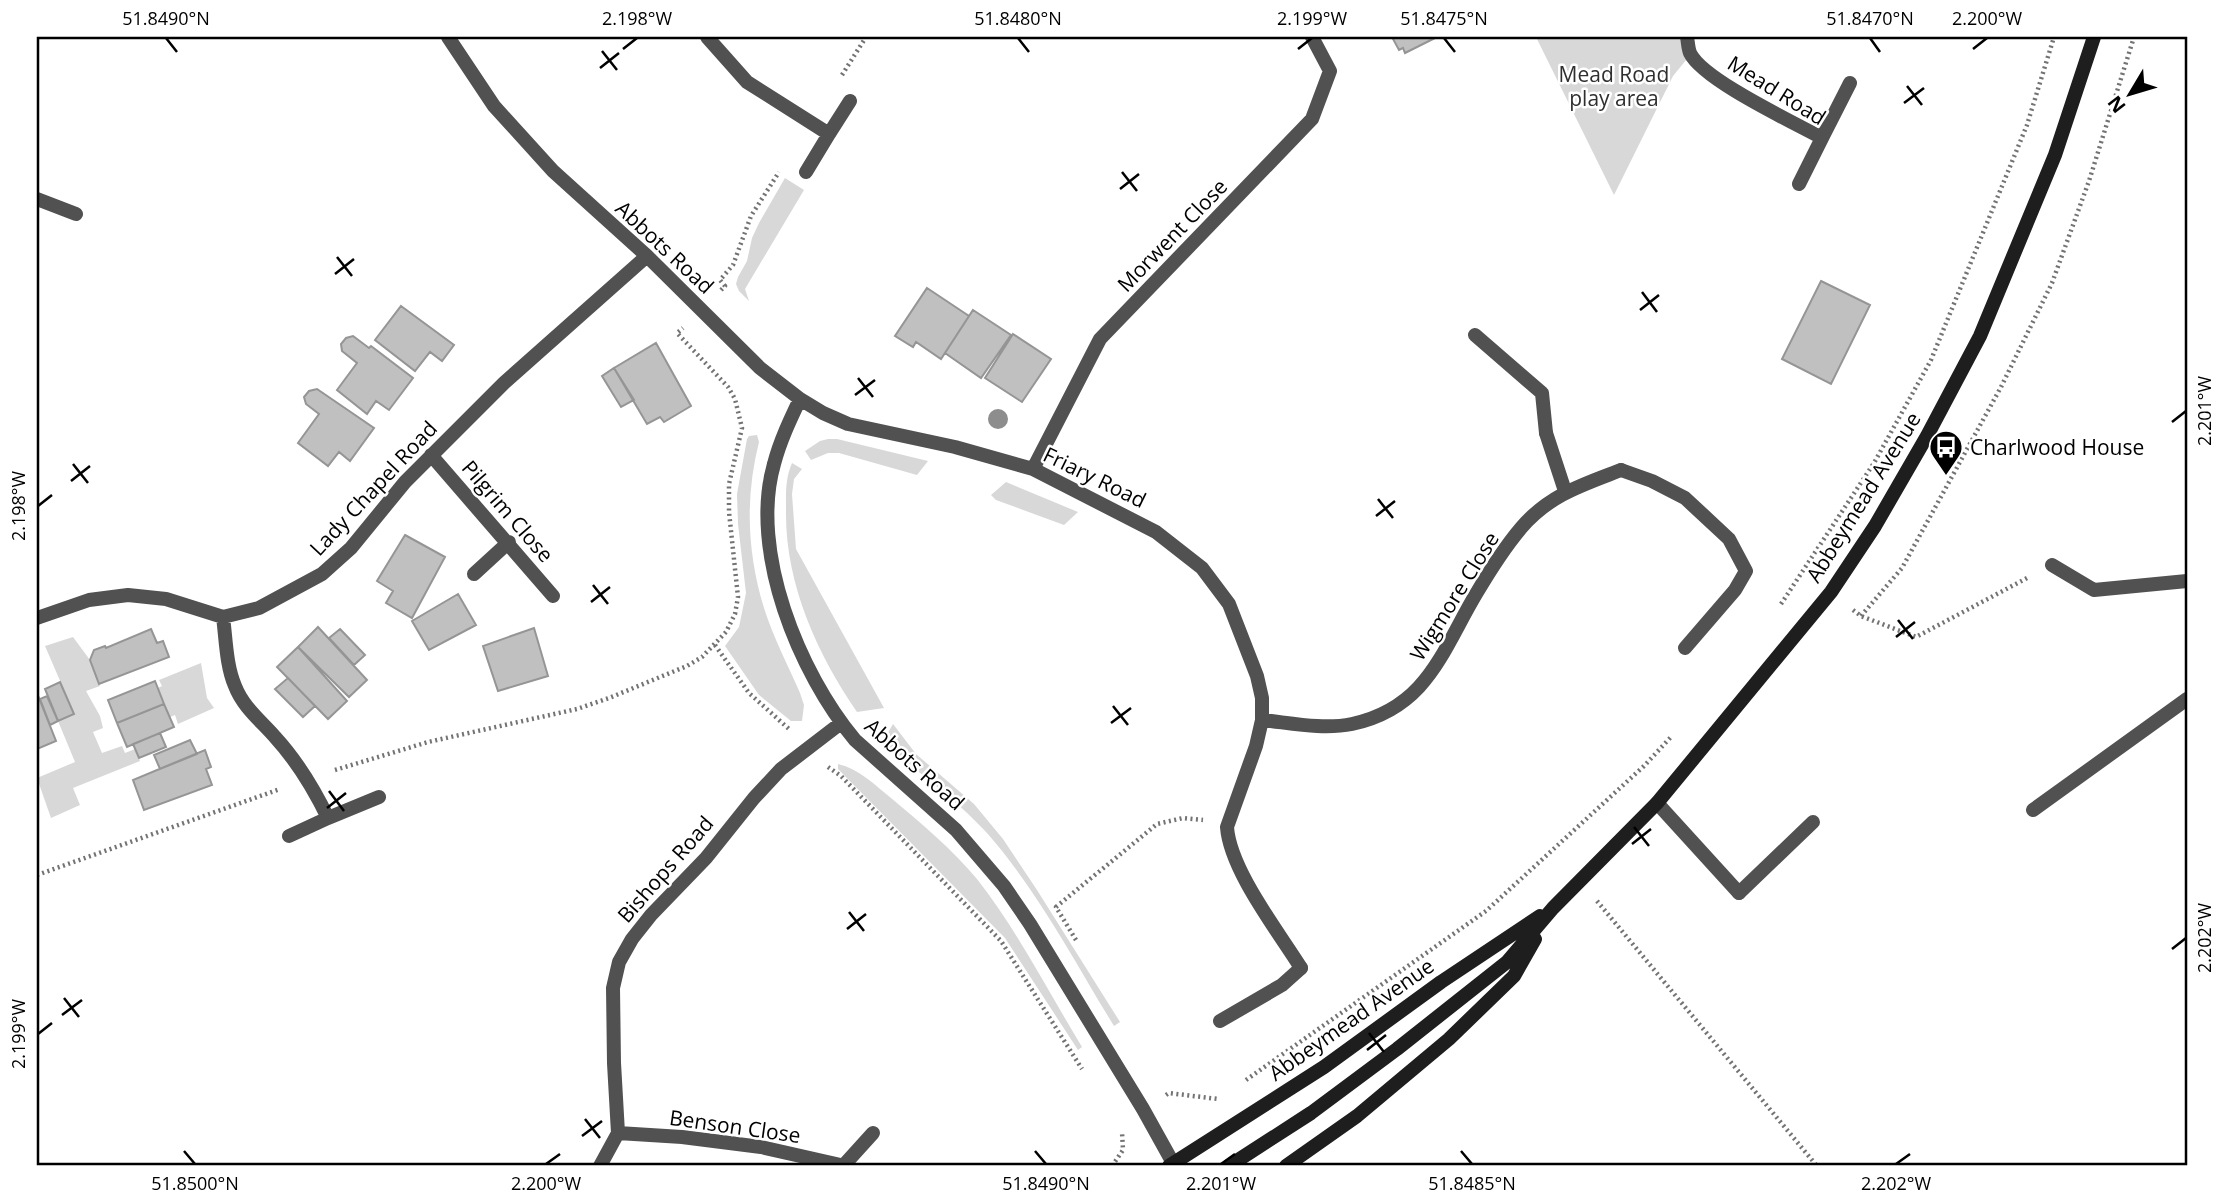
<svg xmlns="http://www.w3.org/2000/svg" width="2224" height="1203" font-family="'Open Sans',sans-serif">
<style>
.green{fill:#d8d8d8}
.building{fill:#c0c0c0;stroke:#959595;stroke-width:2}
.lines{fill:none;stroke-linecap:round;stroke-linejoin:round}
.path{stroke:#737373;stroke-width:4.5;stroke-dasharray:2 3.5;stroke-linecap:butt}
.lane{stroke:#515151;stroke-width:14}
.street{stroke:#515151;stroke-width:14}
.secondary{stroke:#1e1e1e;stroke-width:14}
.tree{fill:#8d8d8d}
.ticks{fill:none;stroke:#000;stroke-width:2.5}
.labels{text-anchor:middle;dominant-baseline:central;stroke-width:5;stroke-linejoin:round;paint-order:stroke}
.park-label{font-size:21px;fill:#2f2f2f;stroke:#fff}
.street-label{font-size:21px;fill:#000;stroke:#fff}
.poi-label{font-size:21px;fill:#000;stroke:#fff;text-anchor:start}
.neatline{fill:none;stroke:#000;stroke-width:2.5}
.ticks-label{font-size:18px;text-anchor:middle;fill:#000}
</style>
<rect width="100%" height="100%" fill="#fff"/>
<path class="green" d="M1536,37h151l4,17 -18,22 -59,119z
M785,178l19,12 -59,99 4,12 -10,-10 -3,-7 2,-7 9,-16 5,-23 7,-15z
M757,435l2,7c-14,55 -12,111 5,166 9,29 24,57 36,85l4,12 -2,16h-11l-32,-26 -34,-49 14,-19 7,-34 -8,-69 -1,-30 10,-55 2,-3z
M828,439h9l91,22 -11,14 -78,-22h-11l-17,7 -6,-9 15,-10z
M792,463l10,6 -8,10 -2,15 4,55 88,159 -27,4c-40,-58 -72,-129 -71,-201 0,-17 -1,-32 6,-48z
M1006,482l72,30 -14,13 -68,-25 -5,-5z
M73,637l17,23 10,26 -14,5 14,25 3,12 -10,4 9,21 20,-7 3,7 10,-4 5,12 -67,27 7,17 -29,13 -14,-40 38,-16 -17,-41 16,-8 -29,-67z
M201,663l6,35 7,10 -36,16 -3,-9 -5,2 -12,-29 4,-2 -3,-6z
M893,724l23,30 58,50 29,35 34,51 83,132 -6,4c-40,-65 -76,-135 -127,-193 -31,-34 -71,-61 -104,-92z
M838,764c21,5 37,21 53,34 30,25 61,51 86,81 40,51 71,112 105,168l-4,3 -73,-112 -167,-169z"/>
<path class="building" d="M1392,37h45l-32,16 -2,-5 -4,2z
M1821,281l49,24 -39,79 -49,-25z
M927,288l42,28 -28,43 -25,-17 -3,5 -18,-11z
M401,306l53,39 -12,16 -12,-9 -15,19 -40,-31z
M973,310l38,25 -30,43 -36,-25z
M1013,334l38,25 -29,43 -37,-24z
M353,336l16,12 2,-2 42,32 -24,32 -13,-9 -9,13 -30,-24 20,-27 -15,-12 -1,-7 5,-6z
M656,343l35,63 -27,16 -4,-5 -13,7 -33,-56z
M614,368l20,32 -13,7 -19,-31z
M317,389l57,39 -24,33 -11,-9 -11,14 -30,-23 21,-29 -13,-10 -2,-7 5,-6z
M405,535l40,22 -33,61 -26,-15 7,-12 -16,-10z
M458,594l18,31 -47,25 -17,-29z
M318,627l49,53 -18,17 -51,-50z
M534,628l14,48 -50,15 -15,-45z
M151,629l6,14 6,-2 6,16 -70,27 -9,-24 4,-10 11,-4 1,2z
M340,629l25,26 -11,10 -25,-27z
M298,647l49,54 -19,18 -51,-52z
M288,678l27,28 -12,11 -28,-28z
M155,681l9,23 -47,19 -9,-23z
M60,682l14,32 -16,7 -13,-32z
M37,693l19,48 -19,8z
M47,696l11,25 -8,4 -10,-26z
M164,704l10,23 -47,20 -10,-24z
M160,733l6,14 -27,11 -6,-14z
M190,740l7,14 -37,15 -6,-14z
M205,750l6,17 -5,2 6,16 -68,25 -11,-30z"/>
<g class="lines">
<path class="path" d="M842,75l24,-38
M721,290l4,-4 -5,-6 13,-15 18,-49 28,-44
M1781,604l93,-141 57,-103 96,-235 27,-88
M1853,610l8,6 55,21 113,-60
M1861,616l41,-48 99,-181 51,-104 37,-102 45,-144
M715,645l34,48 40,36
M828,767l13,9 160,165 81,128
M335,770l93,-28 149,-33 32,-11 78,-32 15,-9 24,-25 9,-18 3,-17 -9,-85v-28l13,-56 -7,-29 -7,-12 -51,-54 6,-5
M37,875l243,-86
M1597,901l220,265
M1076,940l-20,-33 101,-83 26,-6 20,2
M1246,1080l240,-169 158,-145 27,-29
M1166,1095l3,-2 49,6
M1112,1166l11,-16 -1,-18"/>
<path class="lane" d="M1475,335l67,58 4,40
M1621,470l31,11 33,17 44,41 17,32 -11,19 -50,58
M1739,893l74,-71
M1220,1021l62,-36 19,-17"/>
<path class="street" d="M448,37l46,69 59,65 94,85 113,112 40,31c-10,21 -20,42 -26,65 -25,87 25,209 81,276l101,90 48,56 26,38 113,185 30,54
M707,37l40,45 82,52 -23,38
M1687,37c1,5 1,11 3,16 13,27 103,69 132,85l-23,46
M829,134l21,-33
M1822,138l28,-55
M37,199l39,15
M800,399l23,14 25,11 107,23 78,22 123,63 46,36 27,36 28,72 5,22v22
M1546,433l19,58
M431,455l122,141
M1033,469l67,-130 212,-220 18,-48 -18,-34
M2052,565l42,25 93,-9
M474,574l35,-32
M223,617c3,22 3,48 12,69 8,21 26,35 40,51 22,24 39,52 53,81l51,-21
M37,618l52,-18 39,-5 38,4 57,18 36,-9 63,-34 29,-26 54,-66 99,-99 143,-127
M1657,803l82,90
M2033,810l154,-111
M289,836l39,-18
M1301,968c-23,-37 -71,-98 -74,-141l29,-81 6,-26c29,3 61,10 90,4 75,-16 90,-73 124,-130 13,-22 28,-46 45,-66 28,-33 61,-43 100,-58
M618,1133l64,4 79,10 84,19
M844,1165l29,-32
M600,1166l18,-33 -4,-70 -1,-75 6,-26 13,-23 19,-24 55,-57 48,-60 27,-29 60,-46"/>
<path class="secondary" d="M1169,1166l155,-99 117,-85 99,-66
M1229,1166l82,-53 86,-64 110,-87 46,-54 104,-105 174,-211 44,-66 52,-90 53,-100 75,-181 39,-118
M1286,1166l71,-50 92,-77 65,-63 21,-37"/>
</g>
<circle class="tree" cx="998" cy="419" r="10"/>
<path class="ticks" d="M166,38l11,14M1018,38l11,14M1444,38l11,14M1870,38l10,14M623,49l14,-11M1298,49l14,-11M1973,49l14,-11M602,51l15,19M600,68l19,-15M1907,86l15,19M1904,103l20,-15M1122,172l15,19M1120,189l19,-15M337,257l15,19M335,274l19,-15M1642,292l15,20M1640,310l19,-15M858,378l15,19M855,395l20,-15M2172,422l14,-11M73,464l15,19M71,481l19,-15M1378,499l15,19M38,506l14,-11M1376,516l19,-15M593,585l15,19M591,602l19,-15M1898,620l15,19M1896,637l19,-15M1113,706l15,19M1111,723l20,-15M329,791l15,20M327,808l19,-15M1634,827l15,19M1632,844l19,-15M849,912l15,19M847,929l19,-15M2172,949l14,-11M64,998l15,19M62,1015l20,-15M1369,1033l15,19M38,1034l14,-11M1367,1050l19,-15M585,1119l15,19M582,1136l20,-15M184,1151l11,13M1035,1151l11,13M1461,1151l11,13M546,1164l14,-10M1221,1164l14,-10M1896,1164l14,-10"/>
<defs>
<symbol id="bus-pin" viewBox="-11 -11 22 30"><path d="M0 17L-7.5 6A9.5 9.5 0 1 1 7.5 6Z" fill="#000" stroke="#fff"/><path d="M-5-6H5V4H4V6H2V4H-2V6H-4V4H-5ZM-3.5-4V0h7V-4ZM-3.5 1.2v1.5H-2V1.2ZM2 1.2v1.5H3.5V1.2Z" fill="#fff"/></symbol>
</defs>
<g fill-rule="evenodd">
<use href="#bus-pin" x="1927" y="428" width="38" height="52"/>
</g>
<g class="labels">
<g class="park-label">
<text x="1614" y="74">Mead Road<tspan x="1614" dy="24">play area</tspan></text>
</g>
<g class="street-label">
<text transform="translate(1777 90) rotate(32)">Mead Road</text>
<text transform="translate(1172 235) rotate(-46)">Morwent Close</text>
<text transform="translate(665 247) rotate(43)">Abbots Road</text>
<text transform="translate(1095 477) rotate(26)">Friary Road</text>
<text transform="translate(373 488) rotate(-47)">Lady Chapel Road</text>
<text transform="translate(1863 497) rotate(-58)">Abbeymead Avenue</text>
<text transform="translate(508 511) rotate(49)">Pilgrim Close</text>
<text transform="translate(1454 596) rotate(-58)">Wigmore Close</text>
<text transform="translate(915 764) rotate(42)">Abbots Road</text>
<text transform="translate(665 869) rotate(-49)">Bishops Road</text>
<text transform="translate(1351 1019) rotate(-35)">Abbeymead Avenue</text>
<text transform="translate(735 1126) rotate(8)">Benson Close</text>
</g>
<g class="poi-label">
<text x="1970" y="447">Charlwood House</text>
</g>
</g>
<rect width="2224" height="1203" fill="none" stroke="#ffffff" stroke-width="77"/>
<g transform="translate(2130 94) rotate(232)" stroke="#ffffff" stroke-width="5" paint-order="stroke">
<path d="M0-5L12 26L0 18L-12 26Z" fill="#000000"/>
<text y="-10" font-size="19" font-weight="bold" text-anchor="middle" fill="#000000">N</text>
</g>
<rect x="38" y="38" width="2148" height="1126" class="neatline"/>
<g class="ticks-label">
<text x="166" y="25">51.8490°N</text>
<text x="637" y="25">2.198°W</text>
<text x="1018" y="25">51.8480°N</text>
<text x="1312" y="25">2.199°W</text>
<text x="1444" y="25">51.8475°N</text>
<text x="1870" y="25">51.8470°N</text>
<text x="1987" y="25">2.200°W</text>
<text transform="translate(2205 411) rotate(-90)" y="6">2.201°W</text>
<text transform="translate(19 506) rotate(-90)" y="6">2.198°W</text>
<text transform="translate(2205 938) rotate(-90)" y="6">2.202°W</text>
<text transform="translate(19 1034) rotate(-90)" y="6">2.199°W</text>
<text x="195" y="1190">51.8500°N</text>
<text x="546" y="1190">2.200°W</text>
<text x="1046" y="1190">51.8490°N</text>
<text x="1221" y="1190">2.201°W</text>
<text x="1472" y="1190">51.8485°N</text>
<text x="1896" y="1190">2.202°W</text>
</g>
</svg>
